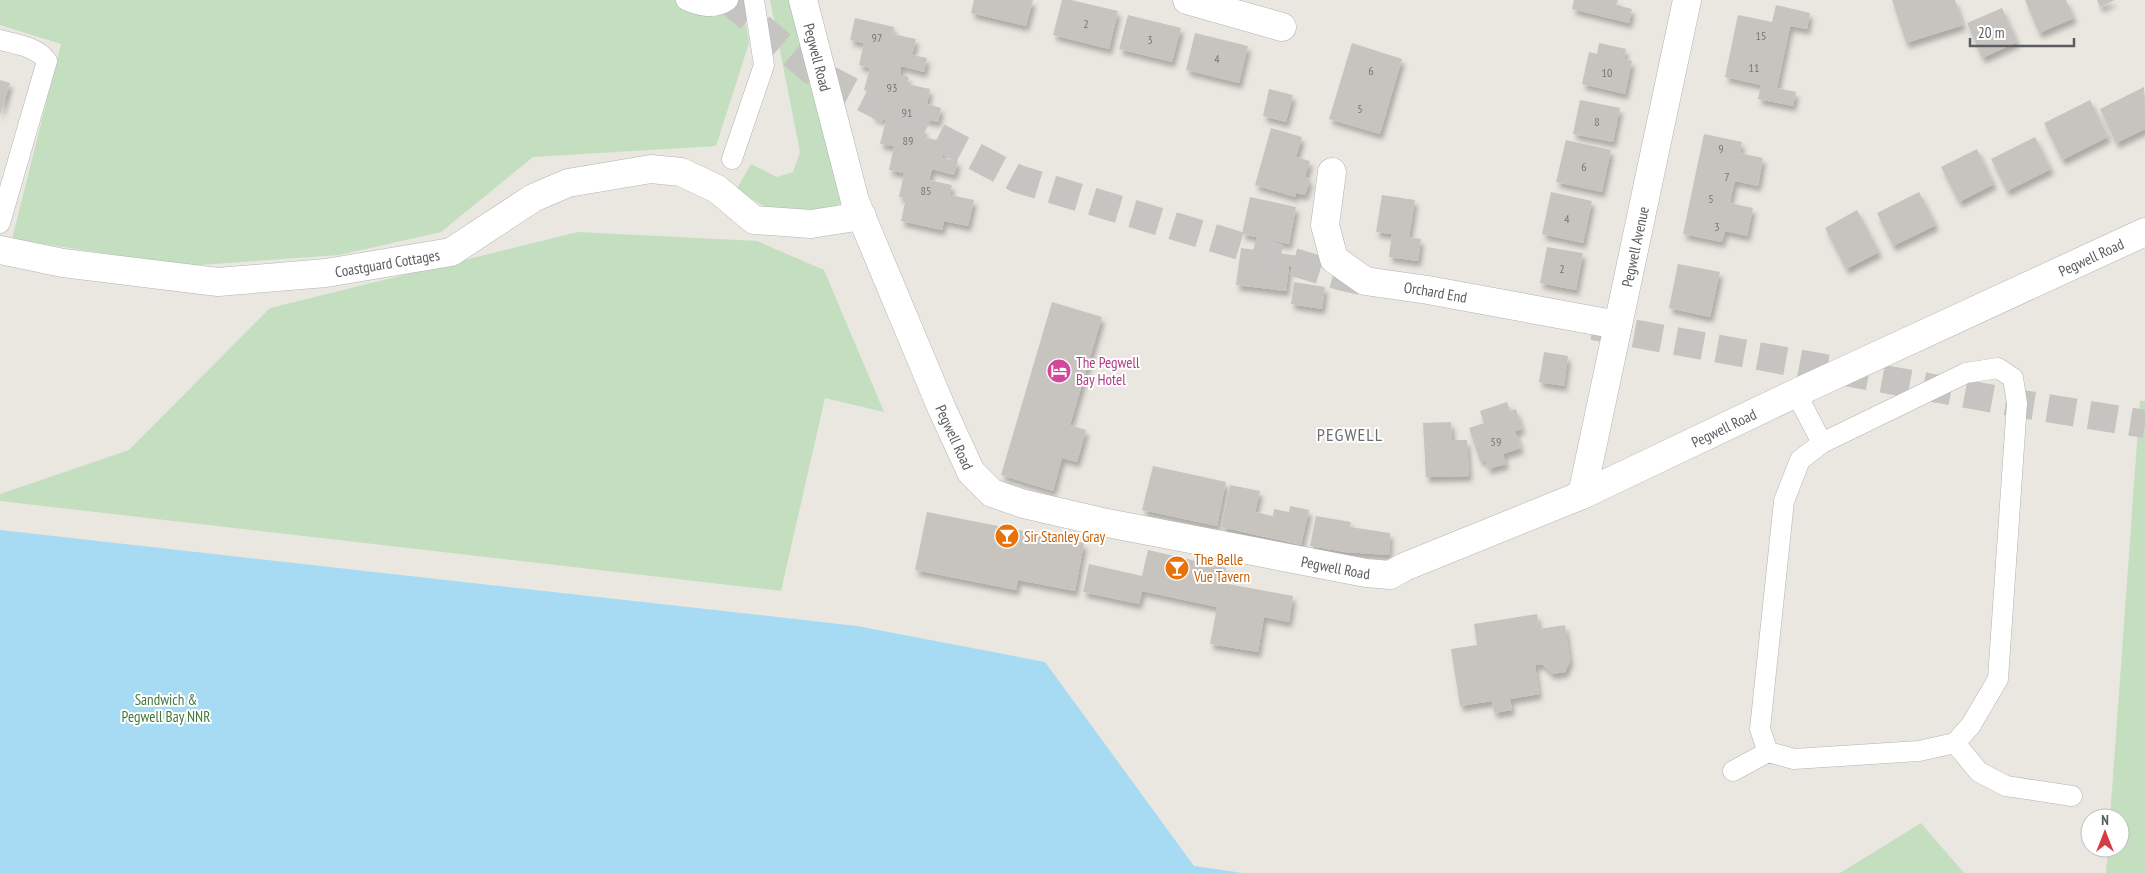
<svg xmlns="http://www.w3.org/2000/svg" width="2145" height="873" font-family="'PT Sans Narrow',sans-serif">
<style>
.green{fill:#c3dfbf}
.water{fill:#a7dbf3}
.building{fill:#c7c4bf;filter:url(#shadow)}
.lines{fill:none;stroke-linecap:round;stroke-linejoin:round}
.trunk-tunnel{stroke:#c6c4c0;stroke-width:28;stroke-dasharray:28 14;stroke-linecap:butt}
.service-casing{stroke:#b1b3b6;stroke-width:21}
.minor-casing{stroke:#b1b3b6;stroke-width:29}
.tertiary-casing{stroke:#b1b3b6;stroke-width:29}
.service{stroke:#fff;stroke-width:20}
.minor{stroke:#fff;stroke-width:28}
.tertiary{stroke:#fff;stroke-width:28}
.labels{text-anchor:middle;dominant-baseline:central;stroke-width:4;stroke-linejoin:round;paint-order:stroke}
.number-label{font-size:12px;fill:#747777}
.street-label{font-size:15px;fill:#595d5f;stroke:#fff}
.hotel-label{font-size:15px;fill:#b23c85;stroke:#fff;text-anchor:start}
.food-label{font-size:15px;fill:#c56008;stroke:#fff;text-anchor:start}
.park-label{font-size:15px;fill:#427a3d;stroke:#fff}
.quarter-label{font-size:18px;letter-spacing:1px;fill:#6a6e71;stroke:#fff}
</style>
<defs>
<filter id="shadow"><feDropShadow dx="3" dy="5.5" stdDeviation="2.5" flood-color="#0004"/></filter>
</defs>
<rect width="100%" height="100%" fill="#eae7e0"/>
<path class="green" d="M0,0h742l7,43 -33,103 -183,11 -92,75 -102,23 -154,11 -173,-27 49,-195 -61,-19z
M770,0h32l41,202 -27,15 -44,-6 -36,-21 15,-26 26,13 16,-5 7,-20z
M578,232l179,9 67,29 60,142 -59,-14 -44,193 -781,-90v-7l129,-44 141,-142z
M2140,401h5v472h-39l2,-25h12v-30h-10z
M1921,823l43,50h-124z"/>
<path class="water" d="M0,530l857,96 188,36 149,204 49,7h-1243z"/>
<path class="building" d="M974,0h59l-7,26 -55,-13z
M1062,0h9l47,11 -9,38 -56,-14z
M1574,0h44l-2,5 16,4 -3,14 -57,-14z
M1892,0h63l8,25 -57,18z
M2025,0h41l8,18 -35,15z
M2097,0h18l-15,7z
M1776,5l34,8 -3,16 -17,-3 -13,62 19,4 -3,14 -35,-7 3,-14 -36,-8 13,-62 34,7z
M2002,8l15,34 -35,16 -15,-35z
M1128,15l53,13 -9,34 -53,-13z
M855,18l39,9 -1,7 23,5 -4,16 15,3 -3,14 -23,-6 -1,9 9,2 -2,7 23,5 -3,15 14,4 -3,14 -22,-5 -3,9 12,3 -2,8 23,5 -4,16 16,3 -4,14 -22,-6 -3,11 23,5 -2,10 24,5 -6,26 -24,-5 -2,9 -41,-9 5,-23 -7,-1 5,-24 -15,-3 5,-24 -14,-2 6,-24 -14,-3 6,-23 -14,-4 6,-22 -11,-3 5,-22 -14,-3z
M1195,33l53,13 -9,37 -53,-13z
M1352,43l50,16 -22,75 -51,-15z
M1599,43l27,6 -2,10 8,2 -7,33 -43,-10 7,-32 8,2z
M0,80l10,3 -10,32z
M2144,87l1,42 -29,14 -16,-34z
M1269,89l24,6 -7,27 -23,-6z
M1580,100l40,8 -7,34 -40,-8z
M2090,100l18,37 -46,23 -18,-37z
M1271,128l31,9 -6,20 14,4 -5,16 5,3 -5,15 -9,-2 -1,4 -40,-12z
M1704,134l38,8 -2,11 23,5 -5,28 -23,-5 -3,11 -2,11 23,5 -6,28 -22,-5 -3,11 -39,-8z
M2035,137l16,32 -44,22 -16,-32z
M1566,140l45,10 -9,42 -46,-10z
M1977,149l17,35 -35,18 -18,-35z
M1551,192l41,9 -9,42 -41,-9z
M1919,192l17,33 -43,21 -16,-33z
M1382,195l33,5 -6,37 12,2 -3,22 -29,-4 3,-23 -16,-2z
M1250,197l46,10 -7,37 -47,-10z
M1857,210l22,42 -33,17 -21,-41z
M1547,247l36,6 -7,37 -36,-7z
M1241,248l59,8 -1,11 -10,-1 -3,25 -50,-6z
M1678,264l42,8 -10,45 -41,-9z
M1294,282l31,5 -3,22 -31,-5z
M1052,302l50,15 -32,108 16,5 -9,32 -15,-4 -9,33 -52,-16z
M1544,352l24,4 -4,30 -25,-4z
M1507,402l3,9 6,-2 6,20 -7,2 6,17 -18,6 3,10 -18,5 -3,-9 -5,1 -11,-33 15,-5 -4,-12z
M1451,422l1,18h15l2,36 -43,1 -3,-54z
M1153,466l73,16 -9,44 -75,-16z
M1230,485l30,6 -5,21 18,4 1,-7 15,3 1,-6 19,4 -8,35 -80,-18z
M927,512l157,31 -9,48 -57,-11 -2,10 -101,-20z
M1316,516l35,6 -1,5 40,6 -1,22 -44,-3 -35,-6z
M1148,550l78,18 -3,15 70,13 -4,26 -25,-5 -6,35 -48,-8 7,-37 -75,-16 -3,13 -56,-12 6,-28 53,12z
M1537,614l2,15 26,-4 5,36 -5,11 -13,2 -10,-10 -7,1 4,29 -29,5 2,11 -18,3 -2,-12 -32,5 -9,-57 26,-4 -3,-21z"/>
<g class="lines">
<path class="trunk-tunnel" d="M728,0l83,70 207,109 325,98 24,5
M1593,326l423,77 129,21"/>
<defs>
<path id="service" d="M686,0c14,6 28,10 42,0
M0,40c16,4 37,7 47,21l-47,162
M732,159l32,-94 -10,-65
M1998,368l15,10 4,25 -19,276 -27,46 -16,18 -36,8 -125,8 -26,-7 -8,-23 24,-228 16,-41 22,-17 144,-70z
M1796,393l26,50
M1955,743l24,29 27,14 66,10
M1733,771l35,-19"/>
<g id="minor">
<path d="M1187,0l95,27"/>
<path id="s1" d="M1332,172l-7,53 9,34 31,22 63,9 190,35"/>
<path id="s2" d="M0,250l63,13 155,19 108,-9 125,-21 82,-54 35,-15 83,-14 30,3 36,17 37,31 57,4 51,-8"/>
<path id="s3" d="M1582,495l105,-495"/>
</g>
<g id="tertiary">
<path id="s4" d="M803,0l52,201 87,208 29,63 21,21 32,11 78,18 264,51 24,2 14,-8 178,-72 214,-102 349,-161"/>
</g>
</defs>
<use href="#service" class="service-casing"/>
<use href="#minor" class="minor-casing"/>
<use href="#tertiary" class="tertiary-casing"/>
<use href="#service" class="service"/>
<use href="#minor" class="minor"/>
<use href="#tertiary" class="tertiary"/>
</g>
<defs>
<symbol id="hotel-disc" viewBox="-11 -11 22 22"><circle r="9.5" fill="#d1479c" stroke="#fff"/><path d="M-6-4.5h1.5V1H6V5H4.5V3h-9V5H-6ZM-4 0a1.8 1.8 0 1 1 3.6 0ZM.5 0V-2.5h3Q6-2.5 6 0Z" fill="#fff"/></symbol>
<symbol id="bar-disc" viewBox="-11 -11 22 22"><circle r="9.5" fill="#e8710a" stroke="#fff"/><path d="M-6-5H6L.8 .8V4.5H3.5V6h-7V4.5H-.8V.8Z" fill="#fff"/></symbol>
</defs>
<g fill-rule="evenodd">
<use href="#hotel-disc" x="1045" y="357" width="28" height="28"/>
<use href="#bar-disc" x="993" y="522" width="28" height="28"/>
<use href="#bar-disc" x="1163" y="554" width="28" height="28"/>
</g>
<g class="labels">
<g class="number-label">
<text x="1086" y="23">2</text>
<text x="1761" y="35">15</text>
<text x="877" y="37">97</text>
<text x="1150" y="39">3</text>
<text x="1217" y="58">4</text>
<text x="1754" y="67">11</text>
<text x="1371" y="70">6</text>
<text x="1607" y="72">10</text>
<text x="892" y="87">93</text>
<text x="1360" y="108">5</text>
<text x="907" y="112">91</text>
<text x="1597" y="121">8</text>
<text x="908" y="140">89</text>
<text x="1721" y="148">9</text>
<text x="1584" y="166">6</text>
<text x="1727" y="176">7</text>
<text x="926" y="190">85</text>
<text x="1711" y="198">5</text>
<text x="1567" y="218">4</text>
<text x="1717" y="226">3</text>
<text x="1562" y="268">2</text>
<text x="1496" y="441">59</text>
</g>
<g class="street-label">
<text stroke="none"><textPath href="#s4" startOffset="59">Pegwell Road</textPath></text>
<text stroke="none"><textPath href="#s3" startOffset="254">Pegwell Avenue</textPath></text>
<text stroke="none"><textPath href="#s4" startOffset="1709">Pegwell Road</textPath></text>
<text stroke="none"><textPath href="#s2" startOffset="391">Coastguard Cottages</textPath></text>
<text stroke="none"><textPath href="#s1" startOffset="198">Orchard End</textPath></text>
<text stroke="none"><textPath href="#s4" startOffset="1304">Pegwell Road</textPath></text>
<text stroke="none"><textPath href="#s4" startOffset="464">Pegwell Road</textPath></text>
<text stroke="none"><textPath href="#s4" startOffset="884">Pegwell Road</textPath></text>
</g>
<g class="hotel-label">
<text x="1076" y="362">The Pegwell<tspan x="1076" dy="17">Bay Hotel</tspan></text>
</g>
<g class="food-label">
<text x="1024" y="536">Sir Stanley Gray</text>
<text x="1194" y="559">The Belle<tspan x="1194" dy="17">Vue Tavern</tspan></text>
</g>
<g class="park-label">
<text x="166" y="699">Sandwich &amp;<tspan x="166" dy="17">Pegwell Bay NNR</tspan></text>
</g>
<g class="quarter-label">
<text x="1350" y="434">PEGWELL</text>
</g>
</g>
<g transform="translate(2105 833)"><circle r="24" fill="#ffffff" stroke="#bdbebf"/>
<path d="M0-4L9 19L0 12L-9 19Z" fill="#d23e45"/>
<text y="-8" font-size="14" font-weight="bold" text-anchor="middle" fill="#595d5f">N</text>
</g>
<path d="M1970 38v8h104v-8" fill="none" stroke="#595d5f" stroke-width="2.5"/>
<text x="1978" y="38" font-size="15" fill="#595d5f" stroke="#ffffff" stroke-width="4" paint-order="stroke">20 m</text>
</svg>
